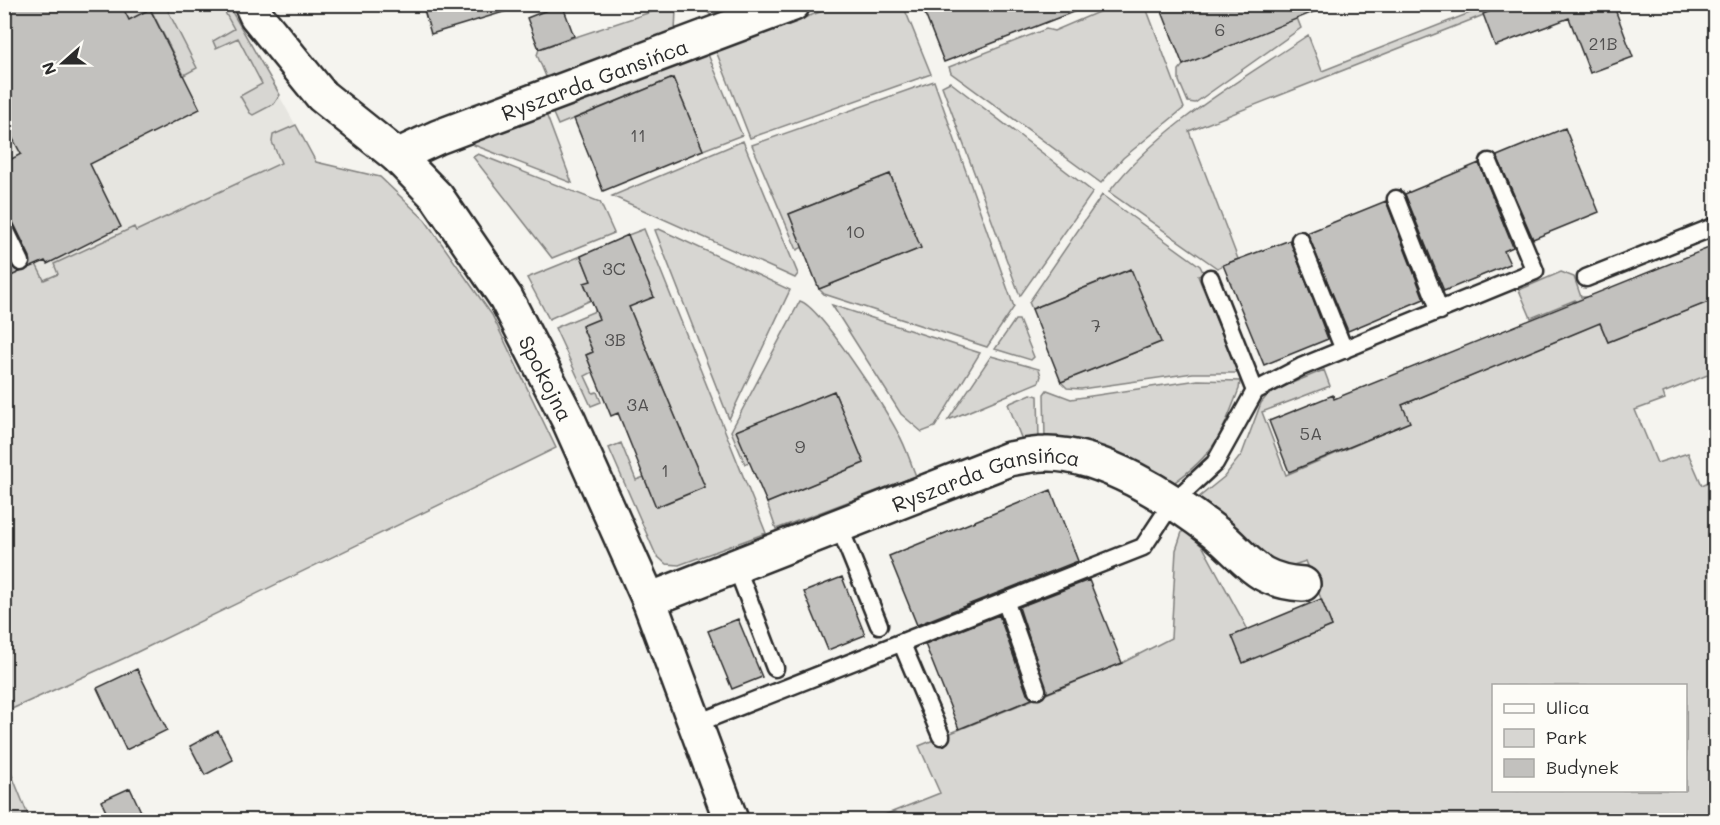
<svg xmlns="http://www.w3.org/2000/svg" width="1720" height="825" font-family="Mali,sans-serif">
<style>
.built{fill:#e6e5e0}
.green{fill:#d7d6d2;stroke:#81807e;stroke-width:1.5;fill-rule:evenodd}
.building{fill:#c2c1be;stroke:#2b2b2b;stroke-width:1.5}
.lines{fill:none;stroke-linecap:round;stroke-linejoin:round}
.service-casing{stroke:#2b2b2b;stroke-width:21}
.minor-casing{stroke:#2b2b2b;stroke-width:38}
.service{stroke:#fdfcf7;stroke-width:16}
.minor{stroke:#fdfcf7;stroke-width:33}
.labels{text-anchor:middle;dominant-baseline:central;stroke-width:6;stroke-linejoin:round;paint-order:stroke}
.number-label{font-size:18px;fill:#515050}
.street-label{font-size:21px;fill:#2b2b2b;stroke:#fdfcf7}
</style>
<rect width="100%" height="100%" fill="#f5f4ef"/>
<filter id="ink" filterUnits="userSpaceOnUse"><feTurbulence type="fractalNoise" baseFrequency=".0167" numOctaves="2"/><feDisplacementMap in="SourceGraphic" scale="12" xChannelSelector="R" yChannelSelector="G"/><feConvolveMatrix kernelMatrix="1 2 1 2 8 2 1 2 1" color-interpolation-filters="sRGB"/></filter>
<g filter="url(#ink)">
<path class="built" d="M4,5h225l87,157 -311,147z"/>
<path class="green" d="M841,4l62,1 28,69 -181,64 -34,-87z
M1117,4l28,1 39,103 -61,50 -22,25 -150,-110 -2,-6 97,-38 8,2z
M121,5h15l3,5 11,-5h15l32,63 -13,7 -33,-65 -22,10z
M221,5h7l52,90 -6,9 -21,11 -3,-2 -10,-17 22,-12 -24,-46 -22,10 -3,-7 21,-12z
M672,5h17l-13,4 -1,24 -128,46 -10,-24 2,-6z
M700,5h58l-42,15z
M1292,5l9,23 -106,75 -7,-1 -9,-21v-11l4,-5z
M1490,5h19l-320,126 49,128 -21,9 -108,-76c51,-67 131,-111 199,-157l14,36z
M707,52l35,83 -39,15 -30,-72 -115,47 -7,-16z
M934,81l80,226 -27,40 -163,-53 -5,-5 101,-41 -30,-74 -101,40 14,33 -6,3 -45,-105z
M950,82l143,110 -73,104 -78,-210z
M545,111l27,72 -98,-38 1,-3z
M296,125l20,37 64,15 45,43 67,95 64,133 -429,209 -122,55v-433l31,-15 8,16 14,-6 -4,-10 80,-37 2,4 145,-68 -9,-21 1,-7z
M743,141l55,133 -3,4 -183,-82z
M478,154l122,48 14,31 -62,25 -79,-101z
M1102,195l98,71 4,8 -6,2 40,97h-45l-112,16 -14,-1 -6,-6 100,-40 -31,-73 -98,40 -3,-7z
M644,229l122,304 -87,32 -13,-1 -10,-9 -47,-107 12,-5 15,37 8,-3 13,30 48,-20 -76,-180 -1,-72z
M659,229l131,61 -61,129 -74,-189z
M581,256l10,25 -7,3 7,16 -42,19 -22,-41z
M1561,272l13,5 7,20h8l19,45 107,-43v73l-52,21 2,6 -30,11 22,53 31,-10 14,32 13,-6v341h-843l68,-27 -21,-47 203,-83 49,-25 5,-88 7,-21 20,18 45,83 -5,32 89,-36 -26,-65 -28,9 -54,-44 -26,-28 26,-21 18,-23 19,-51 9,-11 54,-22 6,16 -68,26 24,63 123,-53 -7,-17 185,-77 -12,-28 -44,18 -12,-28zM1494,686h192v104h-192z
M800,301c21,6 85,108 98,132 8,13 12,29 18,43l-140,53 -9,-26 97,-40 -30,-72 -97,40 12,31 -4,2 -14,-33z
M832,305l148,48 -45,74 -13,5 -21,-18z
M602,308l4,9 -24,10 11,25 -7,3 7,17 -8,4 8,17 4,-1 4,10 -10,4 -36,-78z
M1015,320h4l15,37 -3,3 -36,-11z
M991,356l48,13 2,7 -2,6 -91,38z
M1198,380l42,1 -1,8c-18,47 -24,65 -67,95l-127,-45 -1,-45 3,-4 24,9z
M1031,394l7,2 1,44h-17l-14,-36z
M5,758l25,62h-25z"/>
<path class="building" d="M4,4h117l8,16 21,-11 50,100 -110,55 31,63 -74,37 -2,-3 -16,7 1,-11 -17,-35 -9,-5v-54l17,-9 -17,-32z
M440,4h66l1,7 -76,23 -7,-24z
M562,4l12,32 -35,13 -12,-31z
M921,4h165v3l-142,55z
M1159,4h169v2l-145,59z
M1509,4h104l20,53 -43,16 -21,-55 -74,28 -12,-32z
M673,78l30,72 -100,41 -29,-72z
M1565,128l34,84 -66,27 -36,-83z
M1479,163l34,84 -9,4 6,13 -66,27 -39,-97z
M890,174l31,74 -102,41 -30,-75z
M1386,201l38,98 -76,32 -41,-98z
M628,235l26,62 -25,10 76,180 -49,20 -38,-94 -7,3 -25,-61 7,-3 -11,-26 17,-7 -15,-36 7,-2 -10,-25z
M1290,240l38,99 -64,26 -41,-100z
M1716,245v54l-108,43 -8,-19 -198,82 8,17 -121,50 -20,-51 64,-26 1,4z
M4,252l8,15 8,5 -16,7z
M1131,269l30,73 -100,40 -29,-73z
M834,391l30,72 -97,40 -31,-72z
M1051,490l27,71 -161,64 -28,-69z
M842,577l23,58 -37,15 -24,-58z
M1089,580l33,83 -75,30 -28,-86z
M1321,599l11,27 -89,37 -11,-27z
M999,615l28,79 5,5 -73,30 -34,-85z
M738,619l24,58 -30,12 -24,-58z
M137,669l30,61 -41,20 -29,-62z
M218,731l15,29 -28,15 -15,-29z
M130,788l15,32h-35l-9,-19z"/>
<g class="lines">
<defs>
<path id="service" d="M1396,199l44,112
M4,227l17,35
M1300,240l44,110
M1210,278l45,113
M1586,278l130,-52
M839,526l40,99
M736,566l39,102
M1006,603l31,87
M902,644l39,92
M695,724l448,-177 29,-44 43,-40 40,-72 46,-24 234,-96 -46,-109"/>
<g id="minor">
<path id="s1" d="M251,4l5,11 66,81 75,60 40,41 69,101 62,121 81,181 82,220"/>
<path id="s2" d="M397,156l41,-19 355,-133"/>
<path id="s3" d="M649,600l360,-141c12,-2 24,-5 36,-5 56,-2 127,45 170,78 34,28 40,49 88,52"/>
</g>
</defs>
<use href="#service" class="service-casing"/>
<use href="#minor" class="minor-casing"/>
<use href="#service" class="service"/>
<use href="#minor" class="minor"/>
</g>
</g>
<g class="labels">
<g class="number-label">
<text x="1220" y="29">6</text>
<text x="1603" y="43">21B</text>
<text x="638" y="135">11</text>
<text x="855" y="231">10</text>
<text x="614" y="268">3C</text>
<text x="1096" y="325">7</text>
<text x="615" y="339">3B</text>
<text x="638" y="404">3A</text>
<text x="1311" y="433">5A</text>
<text x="800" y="446">9</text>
<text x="665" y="470">1</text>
</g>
<g class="street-label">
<text stroke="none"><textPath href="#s2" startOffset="212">Ryszarda Gansińca</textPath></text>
<text stroke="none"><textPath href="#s1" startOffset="482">Spokojna</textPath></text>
<text stroke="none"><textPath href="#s3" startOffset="360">Ryszarda Gansińca</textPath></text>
</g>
</g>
<rect width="1720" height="825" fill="none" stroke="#fdfcf7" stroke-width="24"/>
<rect x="12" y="12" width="1696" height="801" fill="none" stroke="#2b2b2b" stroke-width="2" filter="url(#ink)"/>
<rect x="1492" y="684" width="195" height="108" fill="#fdfcf7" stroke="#a9a8a5" stroke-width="1.5"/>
<rect x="1504" y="704" width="30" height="9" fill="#fdfcf7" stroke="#a9a8a5" stroke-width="1.5"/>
<text x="1546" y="714" font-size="18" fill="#2b2b2b">Ulica</text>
<rect x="1504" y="729" width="30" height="18" fill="#d7d6d2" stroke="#a9a8a5" stroke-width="1.5"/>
<text x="1546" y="744" font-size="18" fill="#2b2b2b">Park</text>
<rect x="1504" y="759" width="30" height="18" fill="#c2c1be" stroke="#a9a8a5" stroke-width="1.5"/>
<text x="1546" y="774" font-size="18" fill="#2b2b2b">Budynek</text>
<g transform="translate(63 63) rotate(249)" stroke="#fdfcf7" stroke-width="4.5" paint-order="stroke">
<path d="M0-4.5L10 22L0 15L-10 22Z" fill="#2b2b2b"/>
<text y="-9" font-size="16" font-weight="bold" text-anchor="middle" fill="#2b2b2b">N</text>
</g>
</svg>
